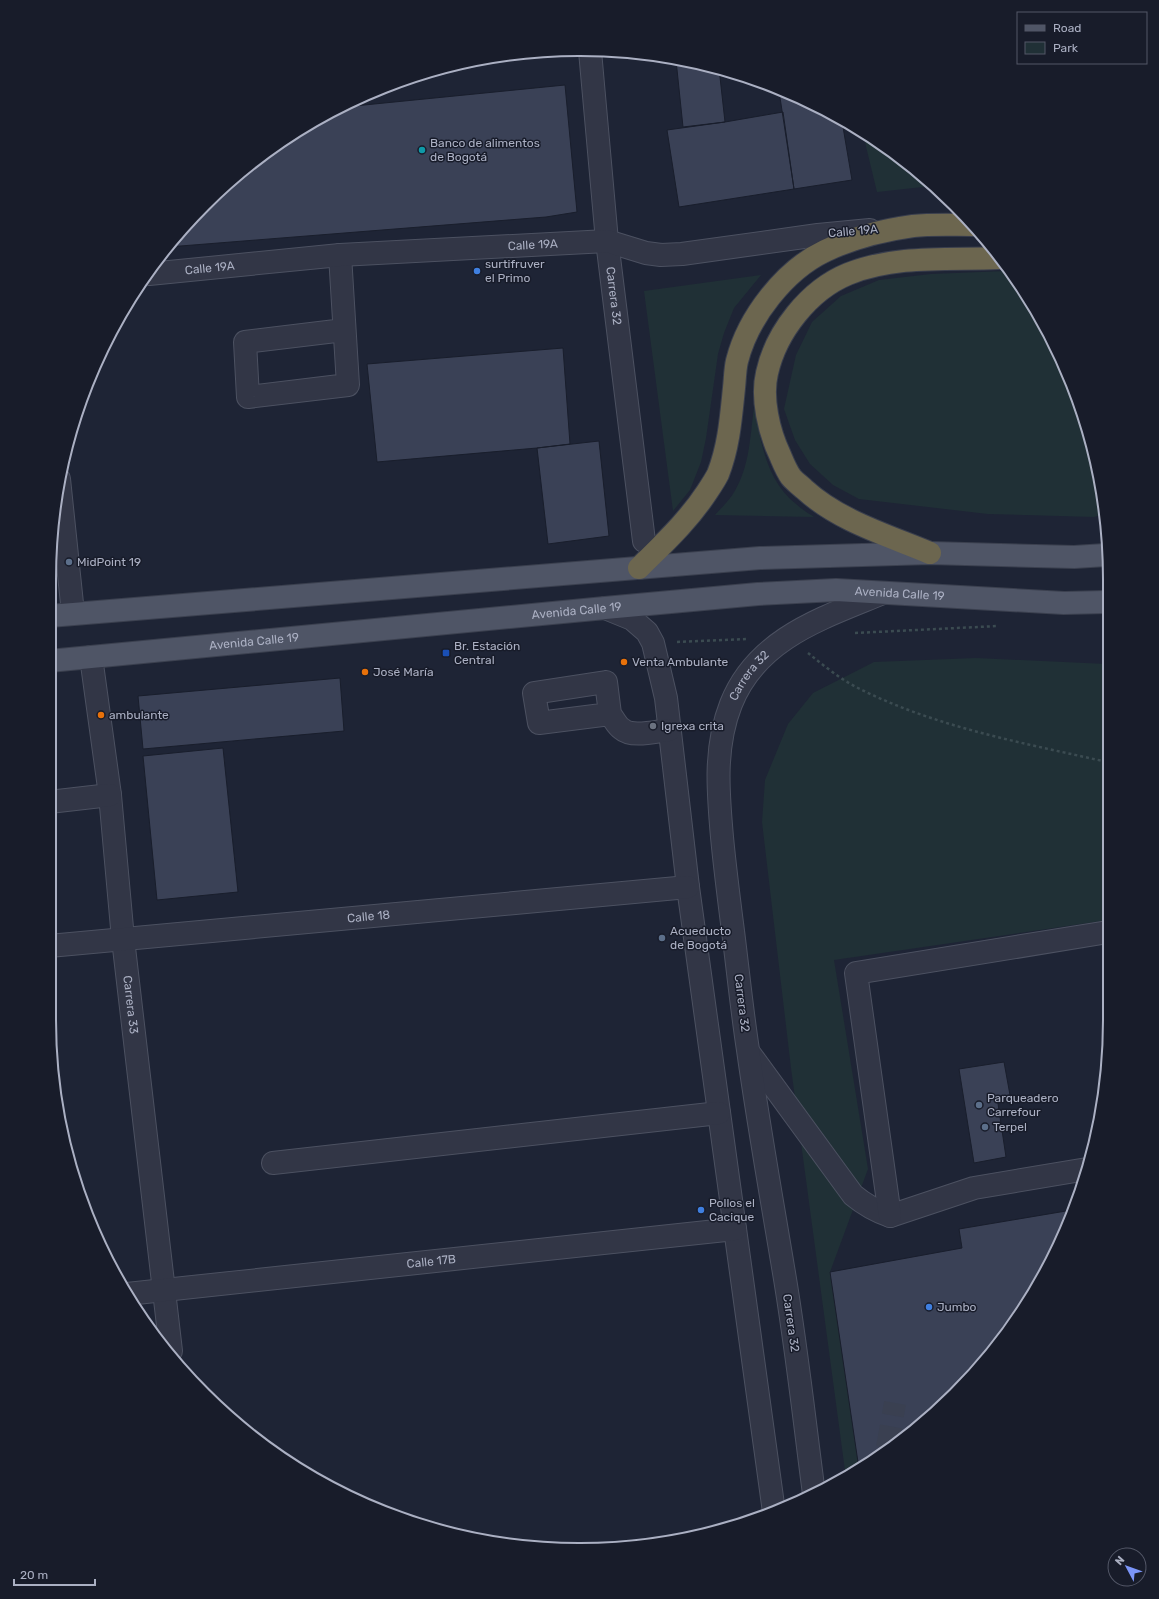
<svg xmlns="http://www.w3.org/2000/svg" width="1159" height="1599" font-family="Rubik,sans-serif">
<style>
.green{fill:#203036}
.building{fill:#3a4156;stroke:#191e2c}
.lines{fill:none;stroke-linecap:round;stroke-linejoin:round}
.minor-tunnel{stroke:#3a4051;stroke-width:22;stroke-dasharray:22 11;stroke-linecap:butt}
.minor-casing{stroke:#4c5161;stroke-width:24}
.major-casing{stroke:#3b404f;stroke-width:24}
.highway-casing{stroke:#393e4d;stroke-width:24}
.path{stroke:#3b4b51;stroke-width:2.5;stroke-dasharray:3 3;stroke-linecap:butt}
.minor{stroke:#323646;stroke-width:22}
.major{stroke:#4f5566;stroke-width:22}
.highway{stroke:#6c664f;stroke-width:22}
.culture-dot{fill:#0f9aa8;stroke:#181c2a;stroke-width:1.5}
.shop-dot{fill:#3f7fe0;stroke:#181c2a;stroke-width:1.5}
.service-dot{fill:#5c6f8a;stroke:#181c2a;stroke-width:1.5}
.transit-dot{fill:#1a4fb4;stroke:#181c2a;stroke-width:1.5}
.food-dot{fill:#e8710a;stroke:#181c2a;stroke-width:1.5}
.worship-dot{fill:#6b7280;stroke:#181c2a;stroke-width:1.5}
.labels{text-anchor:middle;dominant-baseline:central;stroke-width:3;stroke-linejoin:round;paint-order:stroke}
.poi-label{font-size:12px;fill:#abb0c3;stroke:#181c2a;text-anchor:start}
.street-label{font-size:12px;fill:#abb0c3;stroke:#181c2a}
.rim{fill:none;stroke:#abb0c3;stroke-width:2}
</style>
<rect width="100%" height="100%" fill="#1e2435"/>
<path class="green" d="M863,134l40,25 28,27 -54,6z
M1006,271l49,74 27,64 23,105 -11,3 -106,-3 -129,-15 -26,-14 -23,-21 -15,-24 -11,-31 12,-54 16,-33 29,-26 38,-16 52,-6z
M761,275l-27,33 -10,25 -6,21 -12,84 -5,24 -11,28 -17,21 -29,-220z
M754,407c7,35 12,73 42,97 5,5 12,9 18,13l-99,-2c6,-7 13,-13 18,-21 17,-27 17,-57 21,-87z
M976,658l130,6 2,256 -274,40 34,209 -38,103 29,197 -13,9 -55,-410 -29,-246 3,-42 23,-56 25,-31 61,-31z"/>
<path class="building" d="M676,60l43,8 6,54 -42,5z
M565,85l12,127 -31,5 -378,30 13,-17 49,-49 84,-61 30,-13z
M779,91l35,13 28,17 10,59 -58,9z
M783,112l11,77 -115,18 -12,-77 58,-8z
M563,348l7,96 -33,4 -160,14 -10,-98z
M599,441l10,95 -61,8 -11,-96z
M340,678l4,53 -201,18 -5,-53z
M223,748l15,144 -81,8 -14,-144z
M1004,1062l6,33 -13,2 9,60 -32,6 -15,-94z
M1072,1210l-17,44 -55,89 -71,75 -70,51 -29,-197 132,-24 -3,-19z"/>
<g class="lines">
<path class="minor-tunnel" d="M887,1448l8,-45"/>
<defs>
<g id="minor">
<path id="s1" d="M590,51l17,190 37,300"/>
<path d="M340,255l8,130 -100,12 -3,-55 99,-12"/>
<path id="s2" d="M149,274l191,-19 267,-14 39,12 15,2 21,-1 136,-19 52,-5"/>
<path d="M59,479l14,134"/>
<path d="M605,608l27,11 15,13 6,11 13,55 22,189 86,625"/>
<path id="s3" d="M91,657l19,138 13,144 48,412"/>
<path d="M610,714l-4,-32 -72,11 5,30 71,-9c4,5 7,12 12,15 10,9 35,2 47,1"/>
<path d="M49,802l61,-7"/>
<path id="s4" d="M49,946l639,-59"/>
<path d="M750,1054l103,141c12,10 23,16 37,21l84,-28 113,-19"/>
<path d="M273,1163l446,-50"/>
<path d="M890,1216l-34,-243 252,-41"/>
<path id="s5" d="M127,1294l608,-65"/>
<path id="s6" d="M814,1494c-10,-76 -18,-152 -31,-227 -12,-72 -25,-145 -35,-217 -6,-39 -10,-79 -15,-119 -4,-31 -8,-62 -11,-94 -4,-45 -8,-90 9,-133 26,-66 92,-86 152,-111"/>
</g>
<g id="major">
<path d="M49,616l711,-58 170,-5 144,4 32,-2"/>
<path id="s7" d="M49,661l556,-53 153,-14 78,-4 228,13 42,-1"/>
</g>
<path id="highway" d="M930,553c-43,-18 -91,-32 -126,-64 -4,-4 -10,-8 -13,-12 -5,-7 -8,-15 -11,-22 -11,-23 -19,-57 -13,-82 9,-41 42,-83 81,-99 47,-19 100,-14 150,-16
M639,568c24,-24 49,-47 68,-76 4,-6 8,-12 11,-18 11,-28 13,-57 16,-86 1,-9 1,-19 3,-27 11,-44 48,-91 88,-110 27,-13 59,-21 88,-25 19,-2 40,-1 60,-1"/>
</defs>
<use href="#minor" class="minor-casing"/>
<use href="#major" class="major-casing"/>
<use href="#highway" class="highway-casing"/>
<path class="path" d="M855,633l143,-7
M677,642l69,-3
M808,653c15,12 32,26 50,35 77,39 165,55 249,74"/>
<use href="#minor" class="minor"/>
<use href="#major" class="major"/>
<use href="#highway" class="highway"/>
</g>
<circle class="culture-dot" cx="422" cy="150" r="4"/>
<g class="shop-dot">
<circle cx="477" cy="271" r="4"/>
<circle cx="701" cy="1210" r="4"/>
<circle cx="929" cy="1307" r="4"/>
</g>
<g class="service-dot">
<circle cx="69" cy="562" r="4"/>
<circle cx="662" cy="938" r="4"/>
<circle cx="979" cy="1105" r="4"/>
<circle cx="985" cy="1127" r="4"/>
</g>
<rect class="transit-dot" x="442" y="649" width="8" height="8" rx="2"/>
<g class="food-dot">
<circle cx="624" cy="662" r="4"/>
<circle cx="365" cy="672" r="4"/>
<circle cx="101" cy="715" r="4"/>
</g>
<circle class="worship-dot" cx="653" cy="726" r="4"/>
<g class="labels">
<g class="poi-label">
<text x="430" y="143">Banco de alimentos<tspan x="430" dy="14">de Bogotá</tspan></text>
<text x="485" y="264">surtifruver<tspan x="485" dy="14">el Primo</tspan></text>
<text x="77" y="562">MidPoint 19</text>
<text x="454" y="646">Br. Estación<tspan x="454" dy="14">Central</tspan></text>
<text x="632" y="662">Venta Ambulante</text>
<text x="373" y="672">José María</text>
<text x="109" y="715">ambulante</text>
<text x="661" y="726">Igrexa crita</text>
<text x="670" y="931">Acueducto<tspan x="670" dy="14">de Bogotá</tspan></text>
<text x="987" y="1098">Parqueadero<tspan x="987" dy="14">Carrefour</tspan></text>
<text x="993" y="1127">Terpel</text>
<text x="709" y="1203">Pollos el<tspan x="709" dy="14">Cacique</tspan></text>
<text x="937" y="1307">Jumbo</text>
</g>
<g class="street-label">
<text transform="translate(853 231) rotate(-5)">Calle 19A</text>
<text stroke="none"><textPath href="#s2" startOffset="385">Calle 19A</textPath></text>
<text stroke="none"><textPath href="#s2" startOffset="61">Calle 19A</textPath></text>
<text stroke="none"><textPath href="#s1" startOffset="246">Carrera 32</textPath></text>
<text stroke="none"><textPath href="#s7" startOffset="854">Avenida Calle 19</textPath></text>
<text stroke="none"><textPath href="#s7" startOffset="530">Avenida Calle 19</textPath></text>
<text stroke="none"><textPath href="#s7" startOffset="206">Avenida Calle 19</textPath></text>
<text stroke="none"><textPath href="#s6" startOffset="832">Carrera 32</textPath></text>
<text stroke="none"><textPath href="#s4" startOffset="321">Calle 18</textPath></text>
<text transform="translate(742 1003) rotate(83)">Carrera 32</text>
<text stroke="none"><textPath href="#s3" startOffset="350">Carrera 33</textPath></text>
<text stroke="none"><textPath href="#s5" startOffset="306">Calle 17B</textPath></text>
<text transform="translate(791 1323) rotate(82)">Carrera 32</text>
</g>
</g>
<path d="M0 0H1159V1599H0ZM579 56H580A523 523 0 0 1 1103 579V1020A523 523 0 0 1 580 1543H579A523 523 0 0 1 56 1020V579A523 523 0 0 1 579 56Z" fill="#181c2a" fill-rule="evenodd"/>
<path class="rim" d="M579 56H580A523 523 0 0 1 1103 579V1020A523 523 0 0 1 580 1543H579A523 523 0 0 1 56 1020V579A523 523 0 0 1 579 56Z"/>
<rect x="1017" y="12" width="130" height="52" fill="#181c2a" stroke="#535767"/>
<rect x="1025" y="25" width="20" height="6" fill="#4f5566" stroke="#535767"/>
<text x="1053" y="32" font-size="12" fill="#abb0c3">Road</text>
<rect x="1025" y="42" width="20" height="12" fill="#203036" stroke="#535767"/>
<text x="1053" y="52" font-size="12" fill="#abb0c3">Park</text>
<g transform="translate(1127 1567) rotate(311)"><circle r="19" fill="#181c2a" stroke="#535767"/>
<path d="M0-3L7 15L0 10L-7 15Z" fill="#7b95f8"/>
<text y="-6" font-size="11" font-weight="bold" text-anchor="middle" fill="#abb0c3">N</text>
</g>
<path d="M14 1579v6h81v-6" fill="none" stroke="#abb0c3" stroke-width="2"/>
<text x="20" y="1579" font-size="12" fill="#abb0c3" stroke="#181c2a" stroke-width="3" paint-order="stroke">20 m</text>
</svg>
